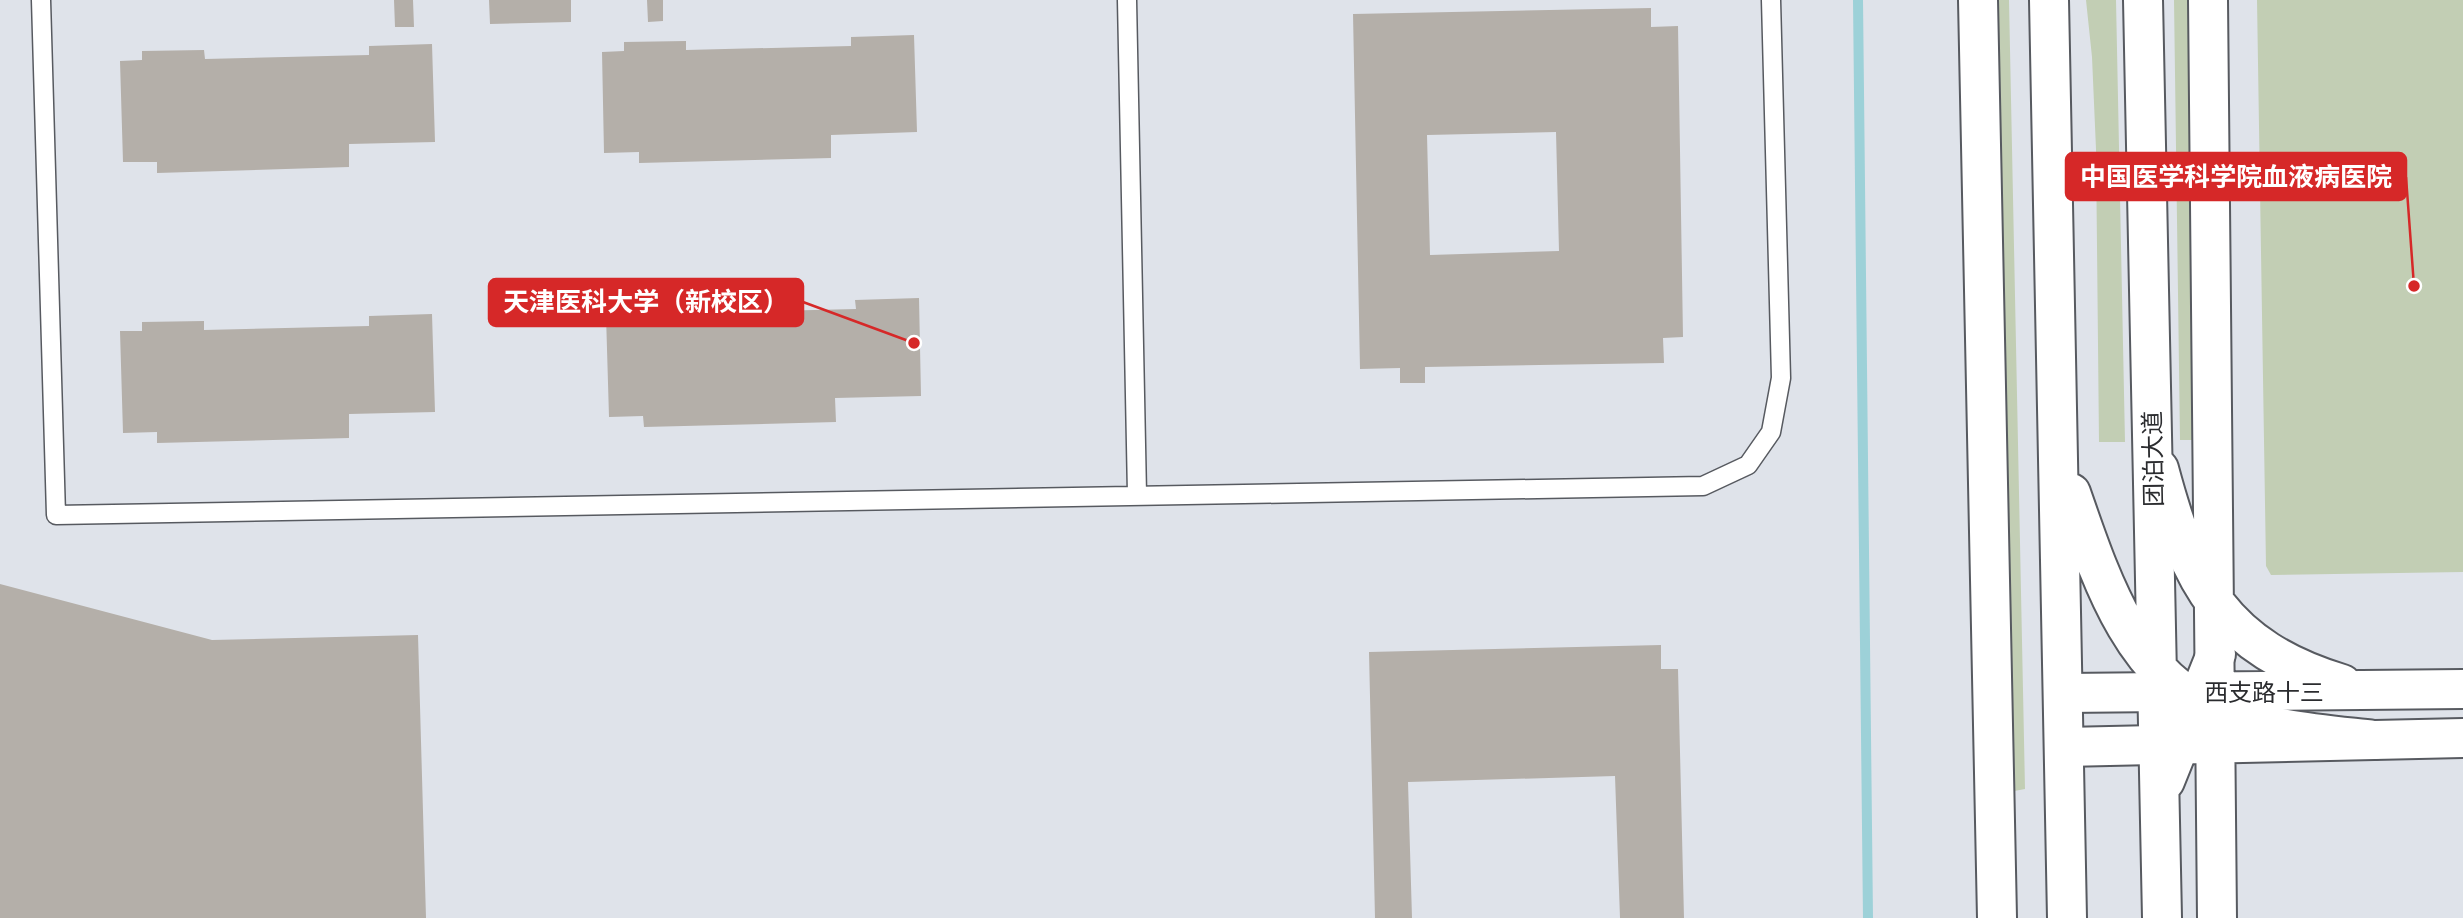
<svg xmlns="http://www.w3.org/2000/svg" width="2463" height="918" font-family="Inter,'Noto Sans SC',sans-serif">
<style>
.green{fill:#c2ceb4}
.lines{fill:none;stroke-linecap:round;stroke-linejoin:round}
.stream{stroke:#9dd1d8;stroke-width:10}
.building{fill:#b4afa9;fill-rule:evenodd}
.lane-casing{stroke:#575a60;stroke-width:21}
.secondary-casing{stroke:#575a60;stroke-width:42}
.highway-casing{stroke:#575a60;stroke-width:42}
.lane{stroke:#fff;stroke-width:18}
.secondary{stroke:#fff;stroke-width:38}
.highway{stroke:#fff;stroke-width:38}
.labels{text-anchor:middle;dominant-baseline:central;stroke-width:6;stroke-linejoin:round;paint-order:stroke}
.street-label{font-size:24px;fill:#2b2c2f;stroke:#fff}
.leader{fill:none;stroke:#d62828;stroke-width:2.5}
.callout-dot{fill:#d62828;stroke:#fff;stroke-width:2.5}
.callout{fill:#d62828;stroke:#d62828;stroke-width:2.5}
.callout-label{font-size:26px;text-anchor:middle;font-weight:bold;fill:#fff}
</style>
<rect width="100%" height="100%" fill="#dfe3ea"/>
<path class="green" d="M1994,0h15l16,789 -16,3z
M2086,0h30l9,442h-26l-3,-293 -4,-92z
M2174,0h16l7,440h-17z
M2257,0h206v572l-192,3 -5,-9z"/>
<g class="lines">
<path class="stream" d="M1858,0l10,918"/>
</g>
<path class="building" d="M394,0h19l1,27h-19z
M489,0h82v22l-81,2z
M647,0h16v21l-15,1z
M1651,8v19l27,-1 5,311 -20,1 1,25 -239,4v16h-25v-15l-40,1 -7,-355zM1556,132l3,119 -129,4 -3,-120z
M914,35l3,97 -86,3v23l-192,5v-11l-35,1 -2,-101 22,-1v-9l62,-1v9l165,-4v-9z
M432,44l3,98 -86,2v23l-192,6v-11h-34l-3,-101 22,-1v-9l62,-1 1,9 164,-4v-9z
M919,298l2,98 -86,2 1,24 -192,5 -1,-11 -34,1 -3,-102 23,-1v-8l62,-2v9l165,-4 -1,-9z
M432,314l3,98 -86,2v24l-192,5v-11l-34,1 -3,-102h22v-9l62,-1v9l165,-4v-10z
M0,584l212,56 206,-5 8,283h-426z
M1661,645v24h17l6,249h-64l-5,-142 -207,6 4,136h-37l-6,-266z"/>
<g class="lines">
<defs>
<path id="lane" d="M41,0l15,515 1647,-29 45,-21 23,-33 10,-54 -10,-378
M1127,0l10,494"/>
<path id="secondary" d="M1978,0l19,918
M2208,0l9,918
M2159,469c30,113 64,179 183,215
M2065,693l398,-4
M2065,747l398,-9"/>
<path id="highway" d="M2049,0l18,918
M2143,0l19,918
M2071,493c28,80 60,185 147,218 49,19 104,23 156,29
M2165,781l51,-127"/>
</defs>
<use href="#lane" class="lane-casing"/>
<use href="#secondary" class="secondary-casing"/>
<use href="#highway" class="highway-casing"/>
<use href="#lane" class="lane"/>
<use href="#secondary" class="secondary"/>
<use href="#highway" class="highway"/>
</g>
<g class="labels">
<g class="street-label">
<text transform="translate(2153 459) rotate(-91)">团泊大道</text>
<text x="2264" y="692">西支路十三</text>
</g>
</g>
<path class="leader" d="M2414 286L2406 177M914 343L803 302"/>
<g class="callout-dot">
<circle cx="2414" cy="286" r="7"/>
<circle cx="914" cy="343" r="7"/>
</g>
<g class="callout">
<rect x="2066" y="153" width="340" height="47" rx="7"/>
<rect x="489" y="279" width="314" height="47" rx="7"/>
</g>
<g class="callout-label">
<text x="2236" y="186">中国医学科学院血液病医院</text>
<text x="646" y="311">天津医科大学（新校区）</text>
</g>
</svg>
